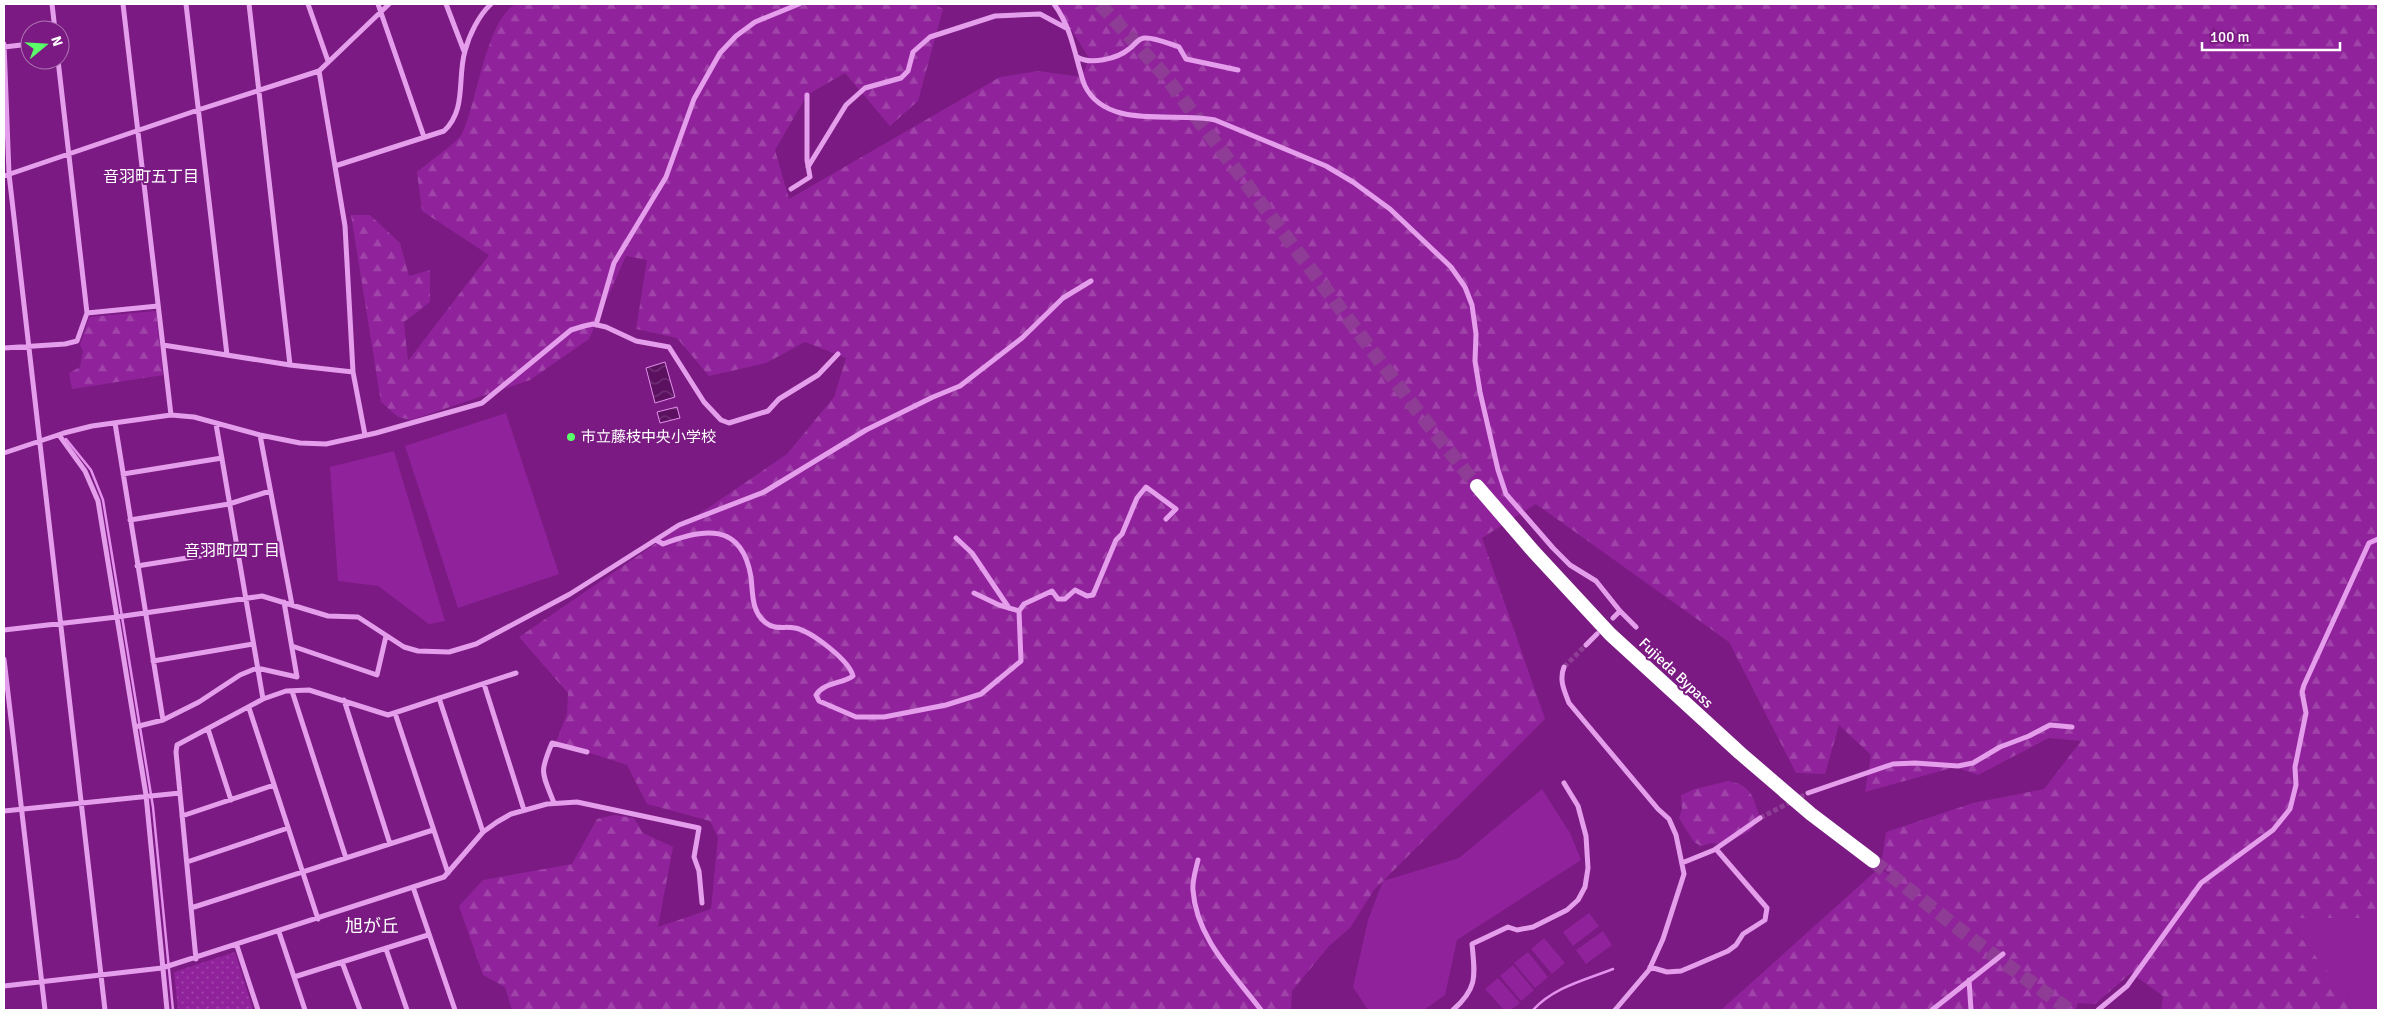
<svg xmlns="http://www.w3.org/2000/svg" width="2382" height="1014" font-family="Signika,'Noto Sans JP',sans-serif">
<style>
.green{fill:#90239b}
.forest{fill:url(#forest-firs)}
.park{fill:url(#park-dots)}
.water{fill:url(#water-waves);stroke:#e491ed}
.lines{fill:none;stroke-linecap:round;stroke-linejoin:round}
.stream{stroke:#e491ed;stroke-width:2.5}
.minor-tunnel{stroke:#8e3c95;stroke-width:5;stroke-dasharray:5 2.5;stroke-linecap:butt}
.motorway-tunnel{stroke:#8e3c95;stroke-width:14;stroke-dasharray:14 7;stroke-linecap:butt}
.minor{stroke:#e49eeb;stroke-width:5}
.motorway{stroke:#fff;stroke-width:14}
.poi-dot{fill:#5afd67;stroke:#7a1a82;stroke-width:2}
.labels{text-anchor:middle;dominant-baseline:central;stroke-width:4;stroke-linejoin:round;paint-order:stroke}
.poi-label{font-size:15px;fill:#fff;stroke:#7a1a82;text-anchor:start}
.street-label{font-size:15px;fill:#fff;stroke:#7a1a82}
.neighbourhood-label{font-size:16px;fill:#fff;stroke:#7a1a82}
.quarter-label{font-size:18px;fill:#fff;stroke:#7a1a82}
</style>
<defs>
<pattern id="forest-firs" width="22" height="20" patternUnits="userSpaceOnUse" patternTransform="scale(1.25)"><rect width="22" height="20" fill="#90239b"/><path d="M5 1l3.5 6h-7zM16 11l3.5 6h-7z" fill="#a144aa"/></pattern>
<pattern id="park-dots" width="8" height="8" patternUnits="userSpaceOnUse" patternTransform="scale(1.25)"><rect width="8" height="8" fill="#90239b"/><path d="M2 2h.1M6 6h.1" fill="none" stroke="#a144aa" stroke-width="1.8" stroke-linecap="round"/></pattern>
<pattern id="water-waves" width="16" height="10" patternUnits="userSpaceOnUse" patternTransform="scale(1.25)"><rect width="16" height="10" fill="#5b1160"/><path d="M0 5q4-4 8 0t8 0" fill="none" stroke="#743578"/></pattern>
</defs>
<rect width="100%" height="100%" fill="#7a1a82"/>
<path class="green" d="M506,413l53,161 -101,34 -53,-162z
M394,451l51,170 -16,3 -51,-38 -40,-5 -8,-114z
M1542,789l28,44 11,27 -124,80 -12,55 -21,15h-56l-15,-23 15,-67 15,-39 76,-23z
M1589,913l10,13 -26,20 -10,-14z
M2292,918h86v92h-28l-2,-14 -51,-63z
M1603,931l9,14 -26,19 -10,-14z
M1544,938l21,25 -13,11 -21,-25z
M1528,952l20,25 -13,11 -21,-25z
M1513,965l21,25 -13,11 -21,-25z
M1498,978l22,25 -9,7h-7l-19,-21z"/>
<path class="forest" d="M516,4h418l9,5 -25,92 -28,25 -45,-53 -38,22 -32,55 14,49 211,-122 38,-6 44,6 7,-19 -34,-54h1323v914h-86l5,15 51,63 2,14h-189l2,-14 -32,-23 -36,31 -17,-1 -3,7h-354l158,-142 27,18 -25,-19 5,-35 87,-29 71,-14 37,-48 -32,-3 -71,37 -23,-8 -90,25 6,-37 -32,-30 -14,49 -29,-1 -67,-131 -193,-138 -54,34 63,181 -171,171 -24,38 -21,18 -37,45 -1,19h-779l-7,-23 -22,-12 -24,-69 24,-26 89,-16 25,-45 17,-4 20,3 9,15 30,14 -15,80 53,-18 7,-72 -8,-16 -63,-17 -20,-39 -71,-23 11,-28 1,-21 -49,-56 268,-183 47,-57 12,-39 -41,-16 -39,21 -57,13 -32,-38 -41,-9 11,-69 -21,-4 -37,83 -59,41 -119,40 -13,-3 -17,-15 -30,-187h19l30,28 9,33 21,-6v32l-26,20 4,39 81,-106 -67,-44 -5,-39c9,-8 41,-30 45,-38 15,-30 24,-115 54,-130z
M156,311l7,64 -91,14 -3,-16 11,-6 3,-16 -3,-6 9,-28z
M1728,781c24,4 25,16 32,37l-10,13 -28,14 -10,-2 -11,3 -7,-4 -15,-24 3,-9 -1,-14 14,-6z"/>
<path class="park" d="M235,952l18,58h-75l-4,-38z"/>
<path class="water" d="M665,362l10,35 -20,6 -9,-35z
M677,407l3,11 -20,5 -3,-11z"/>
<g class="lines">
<path class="stream" d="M66,439l25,31 12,30 50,307 20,203
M1533,1010c21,-23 52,-30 80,-41"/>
<path class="minor-tunnel" d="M1564,667l22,-22
M1760,818l48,-25"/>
<path class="motorway-tunnel" d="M1100,4l66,73 250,332 61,77
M1873,861l100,79 96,70"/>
<path class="minor" d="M52,4l3,26
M123,4l48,411
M186,4l41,351
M249,4l41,361
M308,4l20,57
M378,4l46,133
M446,4l18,47
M1054,4c14,19 19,40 25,63 2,6 3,13 6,19 22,45 92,25 130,34l111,46 27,16 37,27 61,58 14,20 7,18 4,29 -1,27 5,31 18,78 8,24 47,54 17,17 26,16 24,30 16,16
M4,44l5,130 96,836
M4,47l26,-3
M1077,57c13,8 40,2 52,-8 6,-4 8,-10 15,-11 11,-1 25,6 35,9l7,12 52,11
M319,71l26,155 8,146 12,63
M335,166l109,-35c23,-21 13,-53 21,-80 4,-16 14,-36 26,-47
M808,167l38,-62 19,-17 36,-10 7,-7 5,-19 17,-15 65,-21 45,-2 28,15
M4,176l194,-66 121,-39 70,-67
M791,189l19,-12 -3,-17v-65
M87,313l71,-7
M596,325l18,-62 52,-86 28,-78 26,-46 16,-17 19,-14 44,-18
M163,345l127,20 63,7
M4,348l61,-4 12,-3 10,-28 -29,-253
M115,423l48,297
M216,424l47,275
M59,435l26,36 13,30 48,294 21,215
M260,435l32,170
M4,453l60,-20 28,-7 79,-11 23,2 66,18 40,8 26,1 50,-11 106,-30 89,-73 13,-4 9,-2 13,3 30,14 33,6 35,55 17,18 8,3 39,-12 11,-12 39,-24 20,-21
M123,474l99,-16
M130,520l99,-16 41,-13
M956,538l16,15 37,55
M656,540l7,4c40,-16 79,-22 88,33 2,16 0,35 15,46 9,7 19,3 29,5 16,3 54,32 58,48 -11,8 -29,6 -37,19l3,6 37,16h28l62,-12 35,-11 40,-33 -2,-50 5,-7 28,-13 6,8h7l10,-9 12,6 6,-1 23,-55 6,-6 15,-36 9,-11 30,22 -10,10
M137,566l100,-16
M974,593l25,12 20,6
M1613,618l7,-7
M4,630l113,-13 145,-21 66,20 30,1 46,30 14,4 31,1 27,-8 94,-50 109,-69 85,-33 102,-62 67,-33 27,-11 62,-48 41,-40 28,-17
M1586,645l11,-11
M292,646l85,29 9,-39
M4,659l41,351
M153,661l100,-17
M1564,667c-5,13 0,23 5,36l89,106 11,10 7,16 8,39 -21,65 -14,31 -34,40
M484,684l40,126
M292,691l54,167
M439,698l44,134
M344,700l46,144
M249,708l69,211
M395,713l53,160
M135,727l28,-7 36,-18 41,-27 17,-7 40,9 -13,-75
M208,729l23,71
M1808,793l85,-29 22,-1 43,3 15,-3 27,-16 29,-11 21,-11 22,2
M554,803c-12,-31 -15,-29 -2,-60l35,9
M4,811l176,-18
M182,816l92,-31
M1198,860c-2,9 -6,21 -5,30 3,48 41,84 68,120
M187,862l101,-34
M1682,863l32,-13 46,-32
M413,887l42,123
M191,908l242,-78
M279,932l26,78
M237,946l21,64
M386,949l21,61
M196,959l-20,-207 1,-7 86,-46 23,-8 23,-1 79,25 128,-42
M342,962l18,48
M1650,967l17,5 14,-1 12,-5 35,-15 8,-6 7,-11 22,-14 2,-12 -51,-59
M294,977l134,-42
M1969,980l2,30
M4,986l158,-18 251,-81 31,-10 39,-45 14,-10 14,-8 36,-10 30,-2 122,26 -5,29 5,14 3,32
M1453,1010c25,-22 22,-34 19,-66l36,-17 9,3 16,-3 34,-17 11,-10 7,-13 3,-19 -2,-32 -8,-30 -14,-23
M1932,1010l71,-56
M2098,1010l29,-24 74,-103 72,-53 17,-21 6,-24 -1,-18 11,-54 -4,-21 2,-7 65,-142 9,-4"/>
<path class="motorway" d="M1477,486l57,66 76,82 130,119 71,61 62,47"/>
</g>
<circle class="poi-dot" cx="571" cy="437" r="5"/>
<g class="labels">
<g class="poi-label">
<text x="581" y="437">市立藤枝中央小学校</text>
</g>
<g class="street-label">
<text transform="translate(1676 673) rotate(43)">Fujieda Bypass</text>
</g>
<g class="neighbourhood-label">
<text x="151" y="177">音羽町五丁目</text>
<text x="232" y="551">音羽町四丁目</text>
</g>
<g class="quarter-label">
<text x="372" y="926">旭が丘</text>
</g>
</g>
<rect width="2382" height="1014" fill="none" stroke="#ffffff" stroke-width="10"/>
<g transform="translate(45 45) rotate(72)"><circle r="24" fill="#7a1a82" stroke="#af76b4"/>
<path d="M0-4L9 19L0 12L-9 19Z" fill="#5afd67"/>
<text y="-8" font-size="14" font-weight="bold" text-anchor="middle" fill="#ffffff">N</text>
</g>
<path d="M2202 42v8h138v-8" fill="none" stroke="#ffffff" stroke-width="2.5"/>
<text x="2210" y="42" font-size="15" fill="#ffffff" stroke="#7a1a82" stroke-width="4" paint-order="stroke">100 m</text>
</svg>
